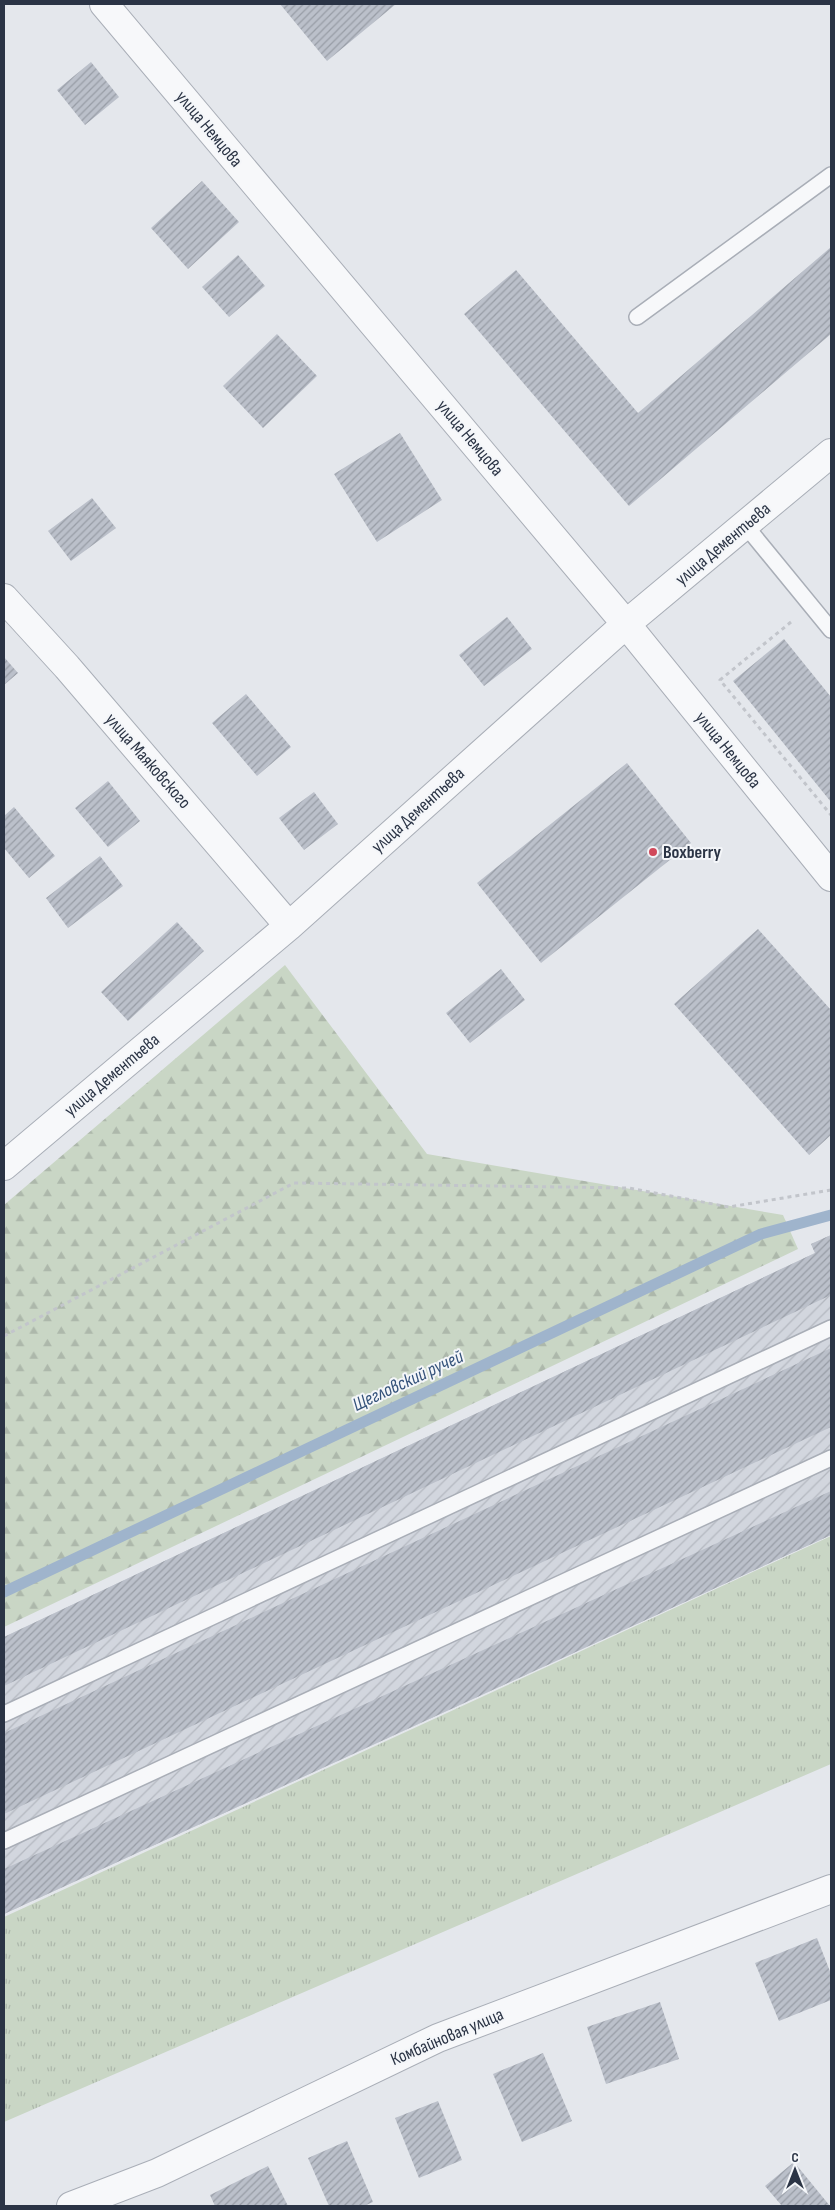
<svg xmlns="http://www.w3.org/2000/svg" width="835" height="2210" font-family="'Sofia Sans Condensed',sans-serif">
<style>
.industrial{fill:url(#industrial-furrows)}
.grass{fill:url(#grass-tufts)}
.forest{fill:url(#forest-firs)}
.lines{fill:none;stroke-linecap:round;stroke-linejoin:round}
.stream{stroke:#9fb4cc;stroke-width:11}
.building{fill:url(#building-hatch)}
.lane-casing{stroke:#a9aeb7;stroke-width:18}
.street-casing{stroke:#a9aeb7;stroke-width:30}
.path{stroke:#c2c5cb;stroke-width:3;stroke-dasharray:4 4;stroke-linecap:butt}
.lane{stroke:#f7f8fa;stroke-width:15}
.street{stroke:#f7f8fa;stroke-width:28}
.poi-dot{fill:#d1495b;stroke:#f4f6f9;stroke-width:2}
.labels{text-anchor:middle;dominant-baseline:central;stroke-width:4;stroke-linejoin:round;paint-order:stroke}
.street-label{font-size:18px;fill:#2b3445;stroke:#f4f6f9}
.poi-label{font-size:18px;font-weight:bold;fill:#2b3445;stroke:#f4f6f9;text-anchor:start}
.water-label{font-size:19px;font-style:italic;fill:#34527a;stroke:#f4f6f9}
</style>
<defs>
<pattern id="industrial-furrows" width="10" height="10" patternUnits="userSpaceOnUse" patternTransform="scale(1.25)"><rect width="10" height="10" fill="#d2d6de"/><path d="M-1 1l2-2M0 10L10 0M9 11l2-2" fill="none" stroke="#b4b8c0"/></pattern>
<pattern id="grass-tufts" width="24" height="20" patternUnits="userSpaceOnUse" patternTransform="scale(1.25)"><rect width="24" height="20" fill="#c9d6c5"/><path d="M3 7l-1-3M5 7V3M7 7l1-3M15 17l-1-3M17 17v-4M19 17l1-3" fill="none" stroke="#adb8ab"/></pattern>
<pattern id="forest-firs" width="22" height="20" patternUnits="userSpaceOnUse" patternTransform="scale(1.25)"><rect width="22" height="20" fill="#c9d6c5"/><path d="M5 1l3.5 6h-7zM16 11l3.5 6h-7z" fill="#adb8ab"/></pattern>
<pattern id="building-hatch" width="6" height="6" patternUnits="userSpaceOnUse" patternTransform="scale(1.25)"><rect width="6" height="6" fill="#bbc0ca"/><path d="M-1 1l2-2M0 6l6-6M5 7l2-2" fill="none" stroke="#989da6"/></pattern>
</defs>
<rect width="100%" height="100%" fill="#e4e7ec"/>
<path class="industrial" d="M831,1235v300l-827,379v-277l811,-384 -4,-9z"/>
<path class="grass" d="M831,1536v228l-827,358v-205z"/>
<path class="forest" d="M285,965l142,189 356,61 15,34 -794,378v-422z"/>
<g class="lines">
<path class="stream" d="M4,1592l757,-358 70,-19"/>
</g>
<path class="building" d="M280,4h116l-69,57z
M91,62l28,35 -34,28 -28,-35z
M202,181l37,41 -51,47 -37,-41z
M831,247v87l-202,172 -165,-192 52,-44 122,143z
M238,255l27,31 -36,31 -27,-30z
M277,334l40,42 -54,52 -40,-42z
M400,433l42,67 -65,42 -43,-68z
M92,498l24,30 -45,33 -23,-30z
M507,617l25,32 -48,37 -25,-31z
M784,639l47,58v105l-98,-121z
M4,657l14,16 -14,12z
M246,694l45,53 -34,29 -45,-53z
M627,763l64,80 -150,120 -64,-80z
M108,781l32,40 -32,26 -33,-39z
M314,792l24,32 -34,26 -25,-32z
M14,807l41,49 -26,22 -25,-30v-32z
M100,856l23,30 -55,42 -22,-30z
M177,922l27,29 -76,70 -27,-29z
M758,929l73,81v125l-22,20 -135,-151z
M501,969l24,31 -55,43 -24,-30z
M831,1235v60l-827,391v-49l811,-384 -4,-9z
M831,1348v79l-827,387v-81z
M831,1491v44l-827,379v-45z
M817,1938l14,36v26l-52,21 -24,-58z
M660,2002l19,57 -73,25 -19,-57z
M543,2053l29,68 -50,21 -29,-68z
M438,2101l24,59 -43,18 -24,-60z
M347,2141l26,61 -9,4h-35l-21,-48z
M794,2162l36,44h-48l-17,-20z
M268,2166l20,40h-73l-5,-11z"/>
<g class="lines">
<defs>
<path id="lane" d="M637,317l194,-142
M745,525l86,105
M4,1714l827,-386
M4,1841l827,-383"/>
<path id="street" d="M104,4l522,620 205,253
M4,598l63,69 222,259
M4,1166l285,-240 337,-302 205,-171
M71,2206l86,-33 281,-135 393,-149"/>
</defs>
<use href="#lane" class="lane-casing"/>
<use href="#street" class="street-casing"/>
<path class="path" d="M791,622l-71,58 111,135
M4,1336l290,-153 335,5 100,19 102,-17"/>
<use href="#lane" class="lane"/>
<use href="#street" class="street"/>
</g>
<circle class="poi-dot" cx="653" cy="852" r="5"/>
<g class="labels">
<g class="street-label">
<text transform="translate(209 129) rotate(50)">улица Немцова</text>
<text transform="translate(470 438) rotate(50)">улица Немцова</text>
<text transform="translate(723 544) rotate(-40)">улица Дементьева</text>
<text transform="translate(728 750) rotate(51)">улица Немцова</text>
<text transform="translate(148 761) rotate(49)">улица Маяковского</text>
<text transform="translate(418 810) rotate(-42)">улица Дементьева</text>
<text transform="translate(112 1075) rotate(-40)">улица Дементьева</text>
<text transform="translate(447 2037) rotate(-23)">Комбайновая улица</text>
</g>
<g class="poi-label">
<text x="663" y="852">Boxberry</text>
</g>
<g class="water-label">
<text transform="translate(408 1381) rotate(-25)">Щегловский ручей</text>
</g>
</g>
<rect width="835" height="2210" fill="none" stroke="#2b3445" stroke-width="10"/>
<g transform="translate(795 2170)" stroke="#f4f6f9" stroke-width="4" paint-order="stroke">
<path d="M0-4L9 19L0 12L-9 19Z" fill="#2b3445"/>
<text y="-8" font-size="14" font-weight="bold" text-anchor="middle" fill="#2b3445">С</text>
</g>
</svg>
